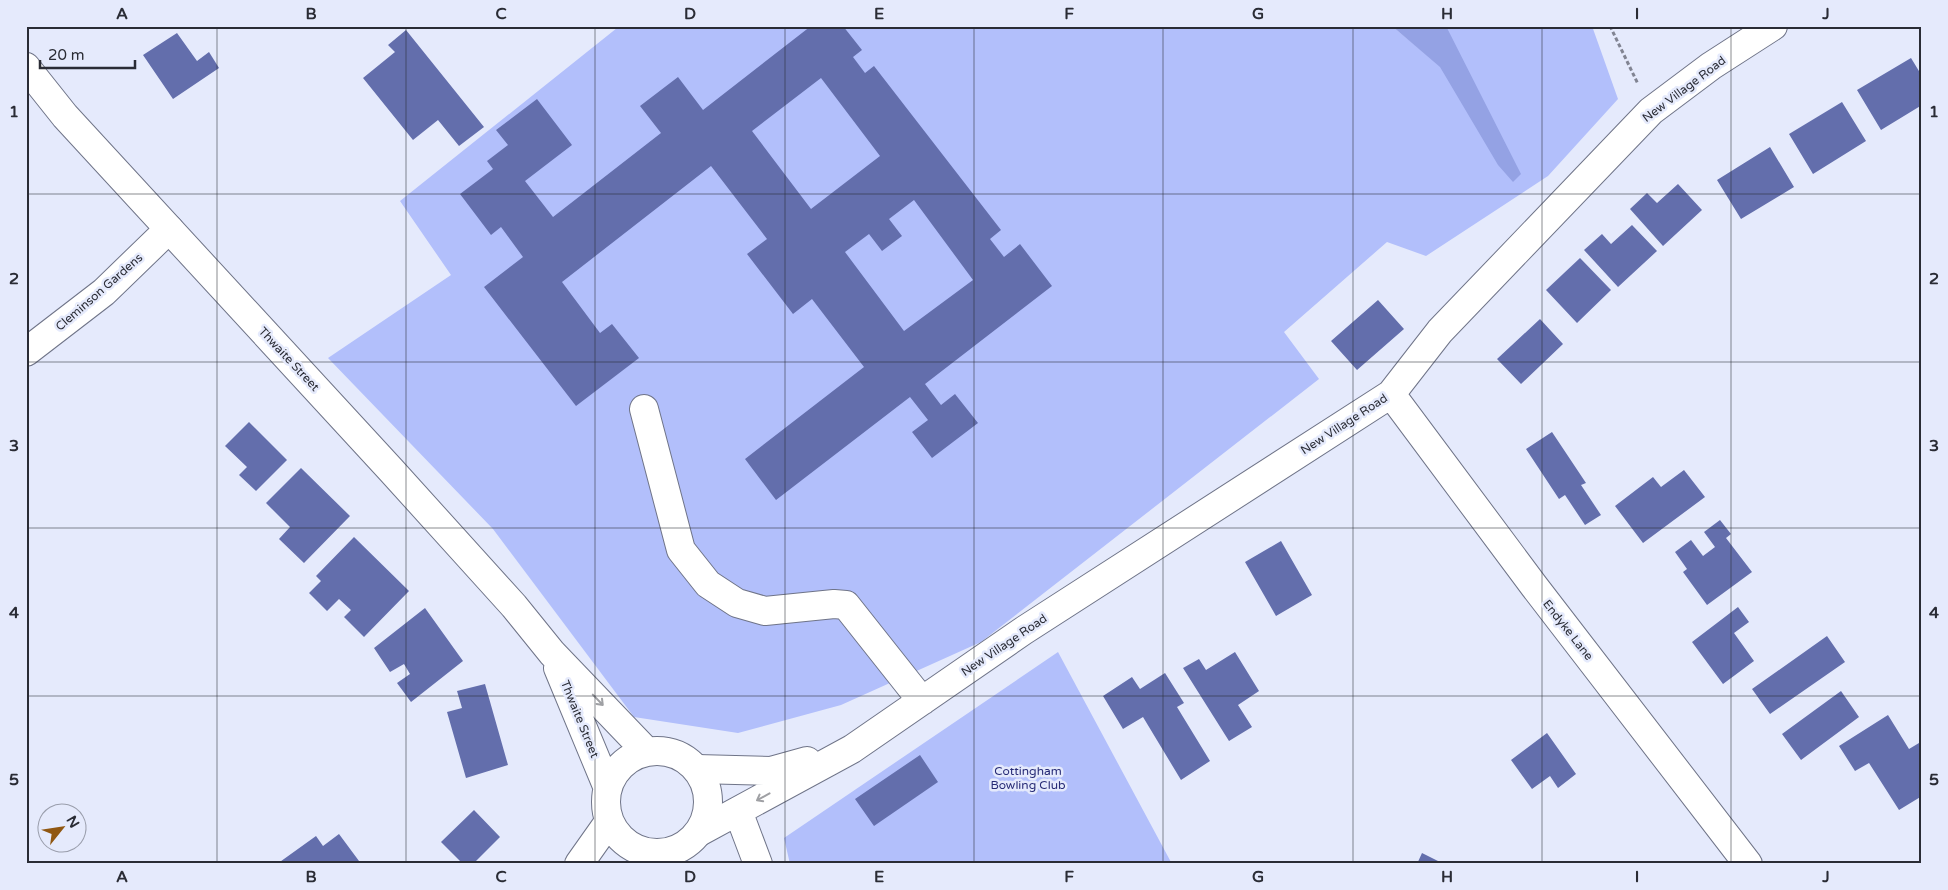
<svg xmlns="http://www.w3.org/2000/svg" width="1948" height="890" font-family="'Varela Round',sans-serif">
<style>
.green{fill:#b2bffb}
.water{fill:#94a2e4}
.building{fill:#636eac;fill-rule:evenodd}
.lines{fill:none;stroke-linecap:round;stroke-linejoin:round}
.minor-casing{stroke:#6f7488;stroke-width:30}
.major-casing{stroke:#6f7488;stroke-width:30}
.path{stroke:#818492;stroke-width:3;stroke-dasharray:4 2.5;stroke-linecap:butt}
.minor{stroke:#fff;stroke-width:28}
.major{stroke:#fff;stroke-width:28}
.oneway{stroke:#9fa0a4}
.grid{fill:none;stroke:#2a2c35;stroke-width:1;stroke-opacity:0.55}
.labels{text-anchor:middle;dominant-baseline:central;stroke-width:5;stroke-linejoin:round;paint-order:stroke}
.street-label{font-size:12px;fill:#2a2c35;stroke:#e5eafc}
.park-label{font-size:12px;fill:#272b76;stroke:#e5eafc}
.neatline{fill:none;stroke:#2a2c35;stroke-width:2}
.grid-label{font-size:16px;text-anchor:middle;font-weight:bold;fill:#2a2c35}
</style>
<rect width="100%" height="100%" fill="#e5eafc"/>
<path class="green" d="M616,26h776l48,40 6,-40h146l26,73 -70,77 -122,80 -39,-14 -103,90 35,47 -338,263 -140,63 -103,28 -104,-16 -141,-188 -165,-171 123,-83 -51,-74 217,-173z
M1058,652l114,212h-382l-6,-26z"/>
<path class="water" d="M1392,26h54l75,148 -8,8 -15,-17 -58,-98z"/>
<path class="building" d="M811,26h32l19,24 -9,7 12,16 9,-7 127,164 -11,9 14,18 16,-13 32,42 -127,98 16,21 14,-11 23,29 -46,35 -20,-26 16,-12 -18,-23 -134,103 -31,-41 119,-92 -52,-68 -19,15 -46,-60 20,-15 -56,-73 -149,116 38,51 12,-9 27,34 -63,48 -92,-119 39,-30 -22,-30 -10,8 -31,-41 33,-25 -6,-8 21,-16 -12,-15 41,-31 35,46 -47,36 28,36 108,-84 -21,-27 38,-29 25,33zM821,78l59,78 -69,53 -59,-78zM914,200l59,80 -69,51 -59,-79 24,-18 13,17 20,-15 -13,-17z
M406,30l78,97 -25,19 -21,-26 -25,20 -50,-62 32,-26 -7,-7z
M177,33l20,28 12,-9 10,16 -46,31 -30,-44z
M1911,58l11,18v29l-41,25 -24,-40z
M1842,102l24,39 -53,33 -24,-40z
M1770,147l24,40 -53,32 -24,-39z
M1678,184l24,26 -39,36 -33,-37 17,-16 10,10z
M1632,225l25,26 -39,36 -34,-37 18,-16 9,10z
M1580,258l31,32 -34,33 -31,-33z
M1378,300l26,29 -47,41 -26,-29z
M1540,319l23,25 -42,40 -24,-25z
M249,422l38,38 -31,31 -17,-16 8,-8 -22,-21z
M1552,432l34,51 -5,2 20,30 -16,10 -20,-30 -6,4 -33,-50z
M301,468l49,48 -46,47 -25,-24 11,-12 -24,-24z
M1684,470l21,27 -62,46 -28,-37 38,-29 8,10z
M1720,520l11,14 -5,4 26,34 -45,33 -24,-33 4,-3 -12,-17 16,-12 12,16 12,-9 -11,-15z
M354,537l55,54 -45,46 -20,-20 7,-7 -12,-11 -12,12 -18,-18 12,-12 -5,-5z
M1281,541l31,54 -36,21 -31,-54z
M1738,607l11,15 -15,11 20,28 -31,23 -31,-42z
M425,608l38,53 -52,41 -14,-19 13,-9 -6,-10 -14,8 -16,-24z
M1827,636l18,26 -75,52 -18,-25z
M1235,652l24,39 -21,14 14,22 -23,14 -46,-73 16,-9 7,11z
M1165,673l19,30 -7,4 33,54 -29,19 -38,-63 -20,12 -20,-33 29,-19 8,12z
M485,684l23,81 -42,13 -19,-66 15,-4 -5,-17z
M1841,691l18,26 -58,43 -19,-26z
M1888,715l21,34 10,-6 3,5v48l-23,14 -30,-47 -14,8 -16,-25z
M1547,733l29,41 -18,14 -8,-12 -18,13 -21,-29z
M920,755l18,27 -64,44 -19,-27z
M474,810l26,27 -27,27h-10l-22,-22z
M339,834l20,27 -4,3h-78l39,-28 7,10z
M1422,853l22,11h-27z"/>
<g class="lines">
<defs>
<path id="minor" d="M26,352l78,-60 65,-63
M1391,394l143,192 214,278
M644,409l37,141 27,34 29,19 28,8 69,-7 12,1 76,96
M697,769l74,2 36,-10
M738,811l20,53
M701,831l151,-82 171,-118 368,-237 49,-63 211,-220 60,-45 62,-40"/>
<path id="major" d="M26,67l39,49 326,354 123,136 38,47 94,98
M558,668l49,118
M606 802a51 51 0 1 1 102 0a51 51 0 1 1-102 0Z
M579,864l29,-41"/>
</defs>
<use href="#minor" class="minor-casing"/>
<use href="#major" class="major-casing"/>
<path class="path" d="M1610,26l28,58"/>
<use href="#minor" class="minor"/>
<use href="#major" class="major"/>
</g>
<defs><path id="oneway-shaft" d="M-6 0H5M1.5-3L5.5 0L1.5 3" fill="none" stroke-width="1.6" stroke-linecap="round" stroke-linejoin="round" transform="scale(1.25)"/></defs>
<g class="oneway">
<use href="#oneway-shaft" transform="translate(598 700) rotate(46)"/>
<use href="#oneway-shaft" transform="translate(763 797) rotate(151)"/>
</g>
<path class="grid" d="M217,26v838M406,26v838M595,26v838M785,26v838M974,26v838M1163,26v838M1353,26v838M1542,26v838M1731,26v838M26,194h1896M26,362h1896M26,528h1896M26,696h1896"/>
<g class="labels">
<g class="street-label">
<text transform="translate(1684 89) rotate(-37)">New Village Road</text>
<text transform="translate(99 292) rotate(-41)">Cleminson Gardens</text>
<text transform="translate(289 359) rotate(47)">Thwaite Street</text>
<text transform="translate(1344 424) rotate(-33)">New Village Road</text>
<text transform="translate(1568 630) rotate(52)">Endyke Lane</text>
<text transform="translate(1004 645) rotate(-34)">New Village Road</text>
<text transform="translate(580 719) rotate(68)">Thwaite Street</text>
</g>
<g class="park-label">
<text x="1028" y="771">Cottingham<tspan x="1028" dy="14">Bowling Club</tspan></text>
</g>
</g>
<rect width="1948" height="890" fill="none" stroke="#e5eafc" stroke-width="55"/>
<g transform="translate(62 828) rotate(60)"><circle r="24" fill="#e5eafc" stroke="#9a9eac"/>
<path d="M0-4L9 19L0 12L-9 19Z" fill="#905712"/>
<text y="-8" font-size="14" font-weight="bold" text-anchor="middle" fill="#2a2c35">N</text>
</g>
<path d="M40 60v8h95v-8" fill="none" stroke="#2a2c35" stroke-width="2.5"/>
<text x="48" y="60" font-size="15" fill="#2a2c35" stroke="#e5eafc" stroke-width="4" paint-order="stroke">20 m</text>
<rect x="28" y="28" width="1892" height="834" class="neatline"/>
<g class="grid-label">
<text x="122" y="19">A</text>
<text x="311" y="19">B</text>
<text x="501" y="19">C</text>
<text x="690" y="19">D</text>
<text x="879" y="19">E</text>
<text x="1069" y="19">F</text>
<text x="1258" y="19">G</text>
<text x="1447" y="19">H</text>
<text x="1637" y="19">I</text>
<text x="1826" y="19">J</text>
<text x="14" y="117">1</text>
<text x="1934" y="117">1</text>
<text x="14" y="284">2</text>
<text x="1934" y="284">2</text>
<text x="14" y="451">3</text>
<text x="1934" y="451">3</text>
<text x="14" y="618">4</text>
<text x="1934" y="618">4</text>
<text x="14" y="785">5</text>
<text x="1934" y="785">5</text>
<text x="122" y="882">A</text>
<text x="311" y="882">B</text>
<text x="501" y="882">C</text>
<text x="690" y="882">D</text>
<text x="879" y="882">E</text>
<text x="1069" y="882">F</text>
<text x="1258" y="882">G</text>
<text x="1447" y="882">H</text>
<text x="1637" y="882">I</text>
<text x="1826" y="882">J</text>
</g>
</svg>
